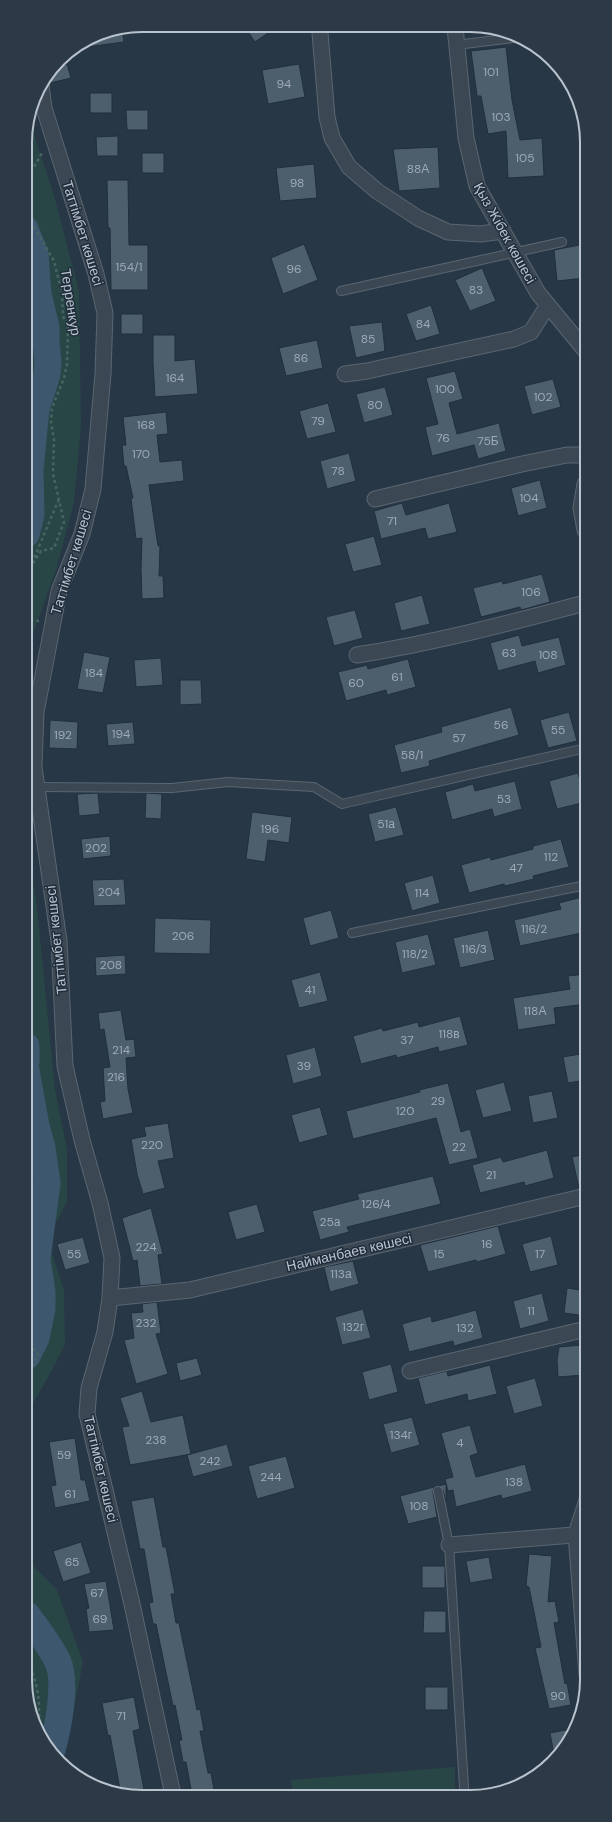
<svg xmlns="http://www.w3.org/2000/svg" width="612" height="1822" font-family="'DM Sans',sans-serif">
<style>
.green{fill:#294646}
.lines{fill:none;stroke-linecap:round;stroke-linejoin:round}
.river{stroke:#3c576e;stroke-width:27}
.building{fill:#4d5f6d;stroke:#222f3c}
.lane-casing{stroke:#5a6672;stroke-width:10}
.street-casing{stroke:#5a6672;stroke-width:17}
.path{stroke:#496363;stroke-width:2.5;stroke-dasharray:3 3;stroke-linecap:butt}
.lane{stroke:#3b4854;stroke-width:8}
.street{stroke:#3b4854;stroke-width:15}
.labels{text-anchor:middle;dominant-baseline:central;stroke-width:3;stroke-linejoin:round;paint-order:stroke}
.number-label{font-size:12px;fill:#9eaab6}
.street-label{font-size:14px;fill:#b9c3ce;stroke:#202d3a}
.rim{fill:none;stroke:#b9c3ce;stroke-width:2}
</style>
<rect width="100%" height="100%" fill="#273745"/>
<path class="green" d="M29,119l26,80 24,92 2,134 -7,77 -18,68 -30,83 -1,-519z
M26,829l12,88 17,173 12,60v52l-20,37 17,51 1,55 -24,45 -14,23z
M27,1559l30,31 26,72 -14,72 -8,31 -34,-62z
M455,1767v28h-162l-2,-15z"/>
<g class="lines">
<path class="river" d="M25,229l10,25 3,40 8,33v15l2,19 -1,13 -11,35 -6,61 1,45 -5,19
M26,1046v15
M26,1070l10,56 6,22 5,35 -10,76 5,33v17l-6,29 -9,18
M27,1615c11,15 23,30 31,47 9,21 0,66 -6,88"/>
</g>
<path class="building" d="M244,26h34l-23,16z
M122,29l2,13 -52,7 25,-15z
M506,47l6,53 8,40 22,-2 2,38 -36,2 -2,-47 -18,3 -7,-38h-4l-6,-45z
M67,64l4,14 -21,5 -4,-5 8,-11z
M299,64l6,33 -37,7 -6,-34z
M90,93h22v20h-22z
M126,110h22v20h-21z
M118,136v20h-21l-1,-19z
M438,147l2,41 -41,3 -6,-42z
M142,153h22v20h-22z
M314,164l3,34 -37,3 -4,-33z
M107,180h21l1,65h19v45h-37l-1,-62h-2z
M304,244l14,36 -35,14 -12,-36z
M585,244v34l-28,3 -3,-31z
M482,268l14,33 -26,10 -15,-31z
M431,305l9,29 -24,7 -10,-27z
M121,314h22v20h-22z
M382,322l3,29 -29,7 -7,-32z
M153,335h22v26l20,-2 3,35 -43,3 -2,-35z
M317,340l6,28 -37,8 -7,-28z
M455,371l8,28 -14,4 8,31 42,-11 7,28 -28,8 -4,-14 -42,11 -7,-29 13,-3 -12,-46z
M553,379l8,28 -29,8 -8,-29z
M385,387l8,28 -29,8 -8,-29z
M328,403l8,29 -29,7 -8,-28z
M166,412l2,22 -11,1 3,27 22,-2 2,21 -35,4 9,61h2l-1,30h4l1,22 -22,1 -1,-30 1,-31 -6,1 -5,-41h2l-7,-32h-2l-2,-21h4l-3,-28z
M349,453l7,28 -29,8 -7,-28z
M540,480l7,28 -29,8 -7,-28z
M402,503l4,12 43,-12 8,29 -29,7 -3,-11 -44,11 -7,-28z
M374,536l8,29 -29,7 -8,-28z
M542,574l8,28 -29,8 -1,-3 -39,10 -8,-29 29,-7 1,3z
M422,595l8,29 -29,7 -7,-28z
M355,610l8,28 -29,8 -8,-29z
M519,635l3,11 37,-9 7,28 -28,8 -3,-12 -37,10 -8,-28z
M84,652l26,5 -7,36 -26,-4z
M161,658l2,27 -27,2 -2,-27z
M408,659l8,28 -29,8 -1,-5 -40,11 -8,-29 29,-7 1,4z
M180,680h21l1,24 -22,1z
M511,707l8,28 -90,26 1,5 -29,7 -7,-28 48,-13 -1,-5z
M569,712l8,29 -29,7 -8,-28z
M50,720l28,2 -1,27 -28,-1z
M133,722l2,22 -27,2 -2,-22z
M578,773l8,29 -29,7 -8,-28z
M515,781l7,28 -28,8 -2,-8 -40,11 -7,-28 28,-8 2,7z
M98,793l2,21 -21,2 -2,-22z
M146,793l16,1 -1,25 -16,-1z
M396,807l8,28 -29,7 -7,-28z
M252,812l40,5 -3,26 -21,-3 -3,22 -19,-3z
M110,836l1,20 -28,3 -2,-20z
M561,839l8,28 -36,9 1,3 -29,7 -1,-2 -35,9 -8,-28 29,-8 1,3 42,-11v-3z
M433,875l7,28 -28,8 -8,-28z
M124,879l2,26 -32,1 -2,-26z
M586,896v36l-66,14 -6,-26 47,-11 -2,-6z
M331,910l8,28 -29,8 -7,-28z
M155,918l56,2 -1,34 -56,-1z
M488,930l7,30 -35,8 -7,-30z
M428,934l8,31 -34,8 -7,-31z
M125,955l1,19 -30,2 -1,-19z
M320,972l8,29 -29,7 -8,-28z
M586,974v30l-32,4 2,16 -38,6 -5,-32 57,-9 -2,-13z
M121,1010l5,30 8,-1 2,18 -10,1 2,31 5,24 -30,6 -3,-17 5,-1 -2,-33 7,-1 -6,-38 -4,1 -2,-17z
M460,1016l8,29 -29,7 -1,-5 -41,11 -1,-3 -35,9 -8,-28 29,-8 1,3 35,-9 1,5z
M315,1047l7,29 -29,8 -7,-29z
M586,1053v27l-18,3 -5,-26z
M504,1082l8,29 -29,7 -8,-28z
M448,1083l13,49 9,-3 8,29 -29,7 -13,-47 -83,21 -7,-28 74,-19 -1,-2z
M552,1091l6,27 -25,5 -5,-27z
M320,1107l8,28 -29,8 -8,-28z
M168,1123l6,35 -16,3 7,27 -22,6 -6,-20 -6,-35 15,-3 -2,-9z
M547,1150l7,28 -29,8 -1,-4 -44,11 -8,-28 29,-8 2,5z
M586,1154v33l-7,1 -7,-31z
M433,1176l8,28 -94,23 2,5 -29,8 -8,-29 47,-12 -2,-5z
M257,1204l8,28 -29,8 -8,-28z
M151,1208l12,46 -5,1 4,29 -22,2 -3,-26 -4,1 -11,-43z
M498,1226l8,28 -29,8 -1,-2 -48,12 -8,-27z
M551,1236l7,29 -28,7 -8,-28z
M83,1237l7,26 -25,7 -8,-26z
M353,1261l6,23 -29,8 -6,-25z
M567,1288l19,3v25l-22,-3z
M542,1293l7,28 -29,8 -7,-28z
M157,1302l4,31 -5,1 12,40 -32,10 -12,-44 10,-2 -3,-25 12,-1 -1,-8z
M363,1309l8,29 -29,7 -7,-28z
M476,1310l7,28 -29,8 -1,-5 -44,11 -7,-28 29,-8 1,6z
M582,1345l2,30 -26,2 -1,-17 2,-13z
M197,1358l5,17 -22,6 -4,-18z
M391,1364l7,28 -29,8 -7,-28z
M490,1365l7,29 -29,7 -1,-7 -42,11 -7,-27 29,-7 1,5z
M535,1378l8,28 -29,8 -8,-28z
M142,1391l9,31 32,-7 8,39 -61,11 -8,-38 7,-1 -9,-28z
M412,1417l8,28 -29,8 -8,-29z
M470,1425l8,28 -8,3 6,21 49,-13 7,27 -30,8 -1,-4 -45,12 -3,-17 -5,1 -3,-12 8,-2 -12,-44z
M75,1438l6,42h4l5,21 -35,7 -4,-22 5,-1 -7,-43z
M227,1444l6,22 -40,11 -6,-22z
M286,1456l9,32 -38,11 -9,-33z
M446,1484v18l-3,-12 -4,-4z
M434,1487l-1,5 4,25 -29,7 -8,-28z
M154,1497l9,50h3l9,47h-4l5,29h3l18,87 3,-1 4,22h-4l8,42h3l4,22h-23l-6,-33h-3l-4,-22h3l-7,-35 -2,1 -17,-82h-3l-4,-21 4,-1 -9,-53h-4l-9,-48z
M81,1542l10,31 -28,9 -10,-31z
M529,1554l23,2 -4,46 7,-1 4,21 -5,1 11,61 2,-1 4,22 -22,4 -14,-61 6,-1 -12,-60 -3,-1z
M489,1557l4,22 -23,4 -4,-22z
M422,1566h23v22h-23z
M106,1581l8,49 -25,2 -3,-23 3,-1 -5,-24z
M424,1611h22v22h-23z
M425,1687h23v23h-23z
M134,1697l6,32 -7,2 12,64h-24l-11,-60 -2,1 -6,-33z
M576,1728l-18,29 -3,3 -5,-27z"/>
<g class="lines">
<defs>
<path id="lane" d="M456,45l57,-7
M341,291l221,-49
M37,787l135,1 56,-6 50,3 36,2 28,17 244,-56
M352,933l234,-48
M438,1491l11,54 15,242"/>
<path id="street" d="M455,27l11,111 11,48 61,107 47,57
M320,33l7,84 5,21 17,29 28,24 41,27 30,14 32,2 23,-3
M41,85l3,23 52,166 9,39 -2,61 -10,115 -11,45 -23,57 -23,121 -2,55 25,174 6,125 17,74 18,63 12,55 -2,40 -5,34 -16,56 -2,26 45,190 41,191
M345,374l22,-3 147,-32 17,-7 17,-27
M585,484l-4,24 4,22
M375,499l147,-35 45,-9h18
M357,655c77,-12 153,-32 228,-52
M110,1298l80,-8 396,-94
M410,1371l176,-42
M587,1500l-11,34 11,141
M449,1545l137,-11"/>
</defs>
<use href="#lane" class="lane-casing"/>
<use href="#street" class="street-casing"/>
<path class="path" d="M25,182l17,-29
M25,211l29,50 8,32 1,23 5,12 -1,36 -3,14 -12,30 -1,15 3,17 -1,34 11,48 -10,26 -13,3 -15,23
M32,563l27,-64
M26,624l4,-4 9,1
M27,1148l2,20 2,52 -4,47
M27,1287l5,22 -5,24
M27,1338l11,17 -11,22
M27,1662c11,19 13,40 12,63"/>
<use href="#lane" class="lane"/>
<use href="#street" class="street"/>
</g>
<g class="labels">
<g class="number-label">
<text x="491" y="72">101</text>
<text x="284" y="84">94</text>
<text x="501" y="117">103</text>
<text x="525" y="158">105</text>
<text x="418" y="169">88А</text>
<text x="297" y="183">98</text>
<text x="129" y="267">154/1</text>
<text x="294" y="269">96</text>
<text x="476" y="290">83</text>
<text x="423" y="324">84</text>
<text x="368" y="339">85</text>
<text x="301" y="358">86</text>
<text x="175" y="378">164</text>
<text x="445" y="389">100</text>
<text x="543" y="397">102</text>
<text x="375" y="405">80</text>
<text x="318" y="421">79</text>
<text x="146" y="425">168</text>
<text x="443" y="438">76</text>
<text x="488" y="441">75Б</text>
<text x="141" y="454">170</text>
<text x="338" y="471">78</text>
<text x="529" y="498">104</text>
<text x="392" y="521">71</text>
<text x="531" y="592">106</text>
<text x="509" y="653">63</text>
<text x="548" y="655">108</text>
<text x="94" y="673">184</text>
<text x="397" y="677">61</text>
<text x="356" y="683">60</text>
<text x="501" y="725">56</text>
<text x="558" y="730">55</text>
<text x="121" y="734">194</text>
<text x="63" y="735">192</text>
<text x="459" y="738">57</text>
<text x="412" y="755">58/1</text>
<text x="504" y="799">53</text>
<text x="386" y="824">51а</text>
<text x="270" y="829">196</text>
<text x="96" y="848">202</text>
<text x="551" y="857">112</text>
<text x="516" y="868">47</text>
<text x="109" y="892">204</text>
<text x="422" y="893">114</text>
<text x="534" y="929">116/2</text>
<text x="183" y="936">206</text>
<text x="474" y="949">116/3</text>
<text x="415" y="954">118/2</text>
<text x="111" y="965">208</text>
<text x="310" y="990">41</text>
<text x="535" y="1011">118А</text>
<text x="449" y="1034">118в</text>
<text x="407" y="1040">37</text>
<text x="121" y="1050">214</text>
<text x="304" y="1066">39</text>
<text x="116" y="1077">216</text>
<text x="438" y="1101">29</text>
<text x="405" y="1111">120</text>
<text x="152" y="1145">220</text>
<text x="459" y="1147">22</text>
<text x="491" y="1175">21</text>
<text x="376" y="1204">126/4</text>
<text x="330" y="1222">25а</text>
<text x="487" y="1244">16</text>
<text x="146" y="1247">224</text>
<text x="74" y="1254">55</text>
<text x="439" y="1254">15</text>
<text x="540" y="1254">17</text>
<text x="341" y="1274">113а</text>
<text x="531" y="1311">11</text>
<text x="146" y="1323">232</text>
<text x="353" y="1327">132г</text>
<text x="465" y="1328">132</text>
<text x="401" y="1435">134г</text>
<text x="156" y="1440">238</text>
<text x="460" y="1443">4</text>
<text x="64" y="1455">59</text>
<text x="210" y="1461">242</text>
<text x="271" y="1477">244</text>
<text x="514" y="1482">138</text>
<text x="70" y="1494">61</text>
<text x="419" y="1506">108</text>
<text x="72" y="1562">65</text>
<text x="97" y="1593">67</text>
<text x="100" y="1619">69</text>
<text x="558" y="1696">90</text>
<text x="121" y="1716">71</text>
</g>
<g class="street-label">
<text transform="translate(83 233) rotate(73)">Таттімбет көшесі</text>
<text transform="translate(505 233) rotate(61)">Қыз Жібек көшесі</text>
<text transform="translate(71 302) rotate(81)">Терренкур</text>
<text transform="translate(71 562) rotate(-73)">Таттімбет көшесі</text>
<text transform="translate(56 940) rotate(-96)">Таттімбет көшесі</text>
<text transform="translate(349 1252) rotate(-13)">Найманбаев көшесі</text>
<text transform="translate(101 1469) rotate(77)">Таттімбет көшесі</text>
</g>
</g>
<path d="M0 0H612V1822H0ZM142 32H470A110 110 0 0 1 580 142V1680A110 110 0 0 1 470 1790H142A110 110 0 0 1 32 1680V142A110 110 0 0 1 142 32Z" fill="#2c3946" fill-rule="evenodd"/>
<path class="rim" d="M142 32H470A110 110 0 0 1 580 142V1680A110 110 0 0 1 470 1790H142A110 110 0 0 1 32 1680V142A110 110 0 0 1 142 32Z"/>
</svg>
